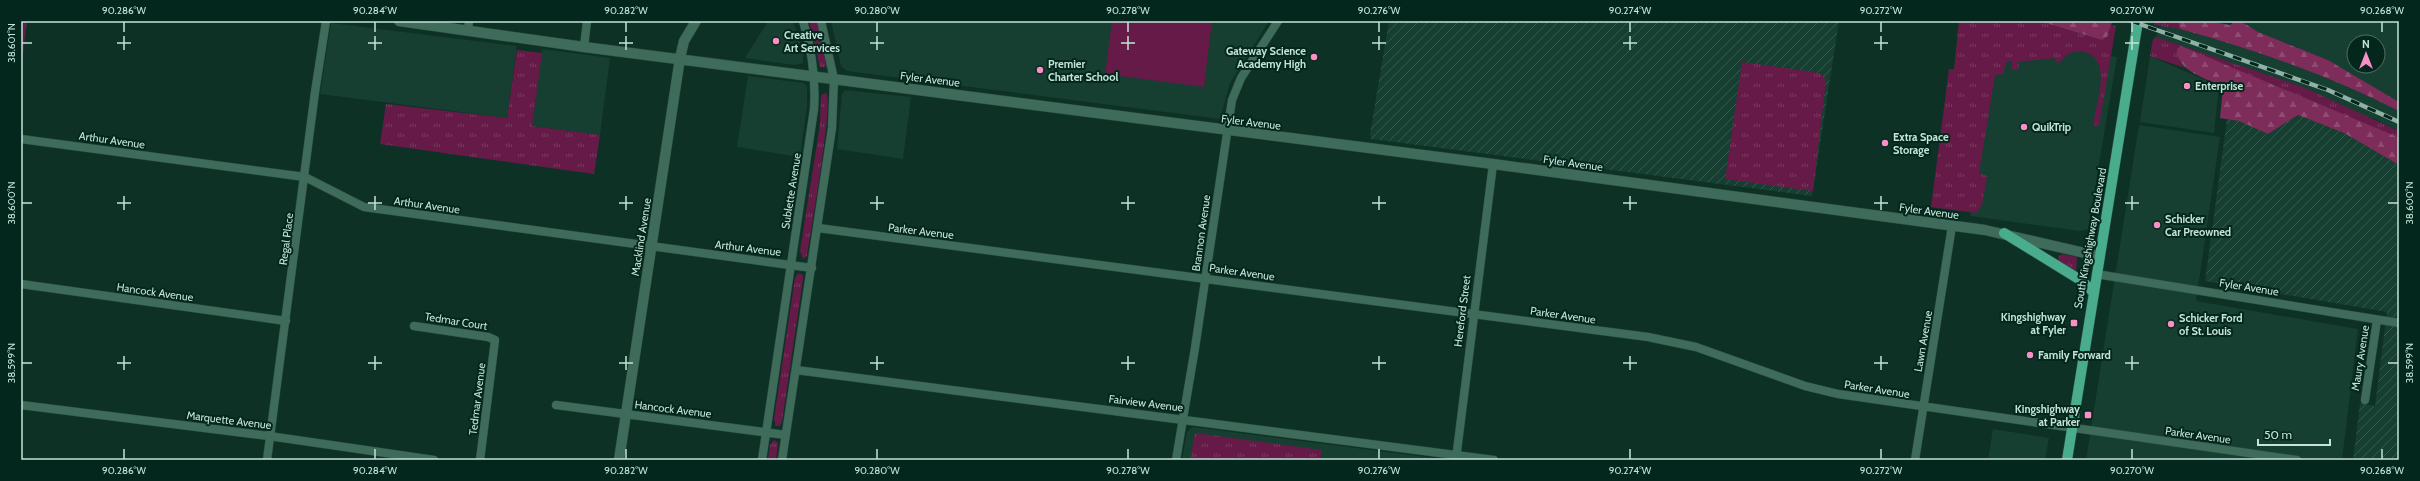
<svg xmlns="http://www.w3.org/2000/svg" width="2420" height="481" font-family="Cabin,sans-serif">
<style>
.built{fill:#163e31;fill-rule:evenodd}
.industrial{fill:url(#industrial-furrows)}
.grass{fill:url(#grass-tufts)}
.forest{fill:url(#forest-firs)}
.pitch{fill:#661a47}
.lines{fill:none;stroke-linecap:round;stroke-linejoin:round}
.minor-casing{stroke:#2b4e42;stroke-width:9}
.tertiary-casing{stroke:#2b4e42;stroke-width:11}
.primary-casing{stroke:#2b4e42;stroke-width:11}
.minor{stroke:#3f6b5b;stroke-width:8}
.tertiary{stroke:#3f6b5b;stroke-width:10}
.primary{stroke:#49ac8c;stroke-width:10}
.rail-casing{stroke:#90b1a5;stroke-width:4.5}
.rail{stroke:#03271c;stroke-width:3;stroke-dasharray:9;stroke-linecap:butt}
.ticks{fill:none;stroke:#c4e4d7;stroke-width:1.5}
.poi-dot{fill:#fa8fc6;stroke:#03271c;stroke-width:1.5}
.labels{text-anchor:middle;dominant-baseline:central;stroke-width:4;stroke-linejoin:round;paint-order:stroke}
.poi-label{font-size:11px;font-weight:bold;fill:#c4e4d7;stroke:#03271c;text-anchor:start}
.street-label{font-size:11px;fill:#c4e4d7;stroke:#03271c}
.neatline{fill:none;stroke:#c4e4d7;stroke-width:1.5}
.ticks-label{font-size:10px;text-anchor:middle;fill:#c4e4d7}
</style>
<defs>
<pattern id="industrial-furrows" width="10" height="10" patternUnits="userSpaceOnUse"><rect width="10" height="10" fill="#163e31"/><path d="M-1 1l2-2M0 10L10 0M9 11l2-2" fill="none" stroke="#365a4e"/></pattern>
<pattern id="grass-tufts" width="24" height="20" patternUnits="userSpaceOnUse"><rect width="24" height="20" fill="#661a47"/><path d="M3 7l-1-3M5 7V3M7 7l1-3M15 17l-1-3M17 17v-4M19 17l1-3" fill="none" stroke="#7a3b61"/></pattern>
<pattern id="forest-firs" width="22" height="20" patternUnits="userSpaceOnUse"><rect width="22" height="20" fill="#7e2d5b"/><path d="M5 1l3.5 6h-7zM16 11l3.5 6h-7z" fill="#8f4b72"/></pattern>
</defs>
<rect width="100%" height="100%" fill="#0e3126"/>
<path class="built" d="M768,21h25l10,30v12l-8,2 -50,-7z
M831,21h438l-39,62 -10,36 -373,-48 -6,-5z
M2241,21h158v81l-71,-42 -70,-28zM2354,42h24v24h-24z
M331,23l186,23 -10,72 -187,-24z
M2160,26l20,3 59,17 66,23 65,27 29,15v20l-22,-11 -221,-83z
M1998,38l119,19 -29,172 -8,2 -110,-15z
M542,49l68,9 -10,77 -68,-9z
M2150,56l69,30 -5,47 -74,-11z
M748,76l55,7 4,3v20l-7,51 -63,-10z
M845,90l66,7 -8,62 -66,-10 5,-55z
M2139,125l81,12 -24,164 162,28 -16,131h-256z
M1193,427l249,32 2,1h-262l5,-28z
M1993,429l56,9 -4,22h-57z"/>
<path class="industrial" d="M1389,21h450l-27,175 -441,-57 -1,-5z
M2298,115l46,18 55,32v295h-46l7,-57 15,3 12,-94 -182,-31 22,-162 12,2 29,13z"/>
<path class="grass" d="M21,21h6l-6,49z
M809,21h7l7,21 3,25h-6l-1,-4z
M1959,21h80l63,19 5,-3 4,-12 5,1 -17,100 -5,-1v-5c3,-20 18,-59 -9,-68 -13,-3 -19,3 -27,12l-3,-6 -37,4 1,6 -3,2 -4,-1v-7l-5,-1 -4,13 -8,1 -16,98 8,3 -5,29 -6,8 -45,-6 18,-138h5z
M2155,21h23l2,8 -26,-4z
M2156,37l147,50 96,44v7l-90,-38 -130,-39 6,7 -35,-12 3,-17z
M517,50l25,3 -10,73 68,9 -6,39 -214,-30 6,-40 121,14z
M1742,62l78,11 6,7 -13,111 -88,-12z
M826,93c8,7 -16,143 -19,163l-4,3 -3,-8 20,-127 1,-29z
M2062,254l15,3 -1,14 -17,-9 -1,-5z
M798,273l5,2v4l-21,143 -2,4h-4l-2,-7 21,-141z
M1195,433l127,17 -2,10h-130z
M774,440l4,3 -2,17h-8l2,-15z"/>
<path class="forest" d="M2039,21h69l4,1 -5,15 -5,3z
M2178,21h30l22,4 5,-4h6l17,11 70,28 71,42v9c-70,-36 -144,-61 -219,-82z
M2181,46l212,89 6,3v27l-55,-32 -46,-18 -30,19 -29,-13 -19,-3 3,-31c-16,-9 -47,-15 -46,-38z"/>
<path class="pitch" d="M1112,21h100l-8,66 -99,-13z"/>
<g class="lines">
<defs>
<path id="minor" d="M468,30l1,-9
M584,47l3,-26
M21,139l284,38 59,30 448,61
M818,228l830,109 48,10 109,39 33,8 459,66
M2096,274l303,49
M21,284l265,37
M414,326l74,11 7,3 -15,120
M796,370l698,90
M2365,400l12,-80
M21,405l248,31 165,24
M556,405l230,30
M1456,459l37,-295
M267,460l48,-368 11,-71
M762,460l52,-351c2,-31 -2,-59 -11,-88
M782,460l50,-332 2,-49 -13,-58
M1176,460l19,-112 37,-248 9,-22 37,-57
M1915,460l37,-234"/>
<path id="tertiary" d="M399,21l185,26 909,117 492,66 113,26
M619,460l61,-402 4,-17 12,-20"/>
<path id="primary" d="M2004,233l78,48 11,11
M2067,460l71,-439"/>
</defs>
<use href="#minor" class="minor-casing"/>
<use href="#tertiary" class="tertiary-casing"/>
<use href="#primary" class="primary-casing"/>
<use href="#minor" class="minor"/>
<use href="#tertiary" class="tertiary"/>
<use href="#primary" class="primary"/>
<defs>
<path id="rail" d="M2131,21l197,69 71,32"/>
</defs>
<use href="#rail" class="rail-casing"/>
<use href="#rail" class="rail"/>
</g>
<path class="ticks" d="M124,22v10M375,22v10M626,22v10M877,22v10M1128,22v10M1379,22v10M1630,22v10M1881,22v10M2132,22v10M2382,22v10M124,36v14M375,36v14M626,36v14M877,36v14M1128,36v14M1379,36v14M1630,36v14M1881,36v14M2132,36v14M22,43h10M117,43h14M368,43h14M619,43h14M870,43h14M1121,43h14M1372,43h14M1623,43h14M1874,43h14M2125,43h14M124,196v14M375,196v14M626,196v14M877,196v14M1128,196v14M1379,196v14M1630,196v14M1881,196v14M2132,196v14M22,203h10M117,203h14M368,203h14M619,203h14M870,203h14M1121,203h14M1372,203h14M1623,203h14M1874,203h14M2125,203h14M2388,203h10M124,356v14M375,356v14M626,356v14M877,356v14M1128,356v14M1379,356v14M1630,356v14M1881,356v14M2132,356v14M22,363h10M117,363h14M368,363h14M619,363h14M870,363h14M1121,363h14M1372,363h14M1623,363h14M1874,363h14M2125,363h14M2388,363h10M124,449v10M375,449v10M626,449v10M877,449v10M1128,449v10M1379,449v10M1630,449v10M1881,449v10M2132,449v10M2382,449v10"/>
<g class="poi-dot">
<circle cx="776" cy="41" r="4"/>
<circle cx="1314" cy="57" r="4"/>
<circle cx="1040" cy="70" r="4"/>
<circle cx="2187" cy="86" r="4"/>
<circle cx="2024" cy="127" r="4"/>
<circle cx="1885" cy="143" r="4"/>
<circle cx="2157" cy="225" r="4"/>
<rect x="2070" y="319" width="8" height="8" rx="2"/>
<circle cx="2171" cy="324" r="4"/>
<circle cx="2030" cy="355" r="4"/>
<rect x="2084" y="411" width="8" height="8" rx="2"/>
</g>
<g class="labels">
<g class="poi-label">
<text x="784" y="35">Creative<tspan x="784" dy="13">Art Services</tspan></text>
<text x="1306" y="51" text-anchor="end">Gateway Science<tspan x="1306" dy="13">Academy High</tspan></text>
<text x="1048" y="64">Premier<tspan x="1048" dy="13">Charter School</tspan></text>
<text x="2195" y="86">Enterprise</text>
<text x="2032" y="127">QuikTrip</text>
<text x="1893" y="137">Extra Space<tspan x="1893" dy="13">Storage</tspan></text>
<text x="2165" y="219">Schicker<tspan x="2165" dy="13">Car Preowned</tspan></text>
<text x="2066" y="317" text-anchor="end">Kingshighway<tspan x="2066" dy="13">at Fyler</tspan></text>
<text x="2179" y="318">Schicker Ford<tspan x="2179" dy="13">of St. Louis</tspan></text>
<text x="2038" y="355">Family Forward</text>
<text x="2080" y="409" text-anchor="end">Kingshighway<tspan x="2080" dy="13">at Parker</tspan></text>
</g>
<g class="street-label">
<text transform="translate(930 79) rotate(7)">Fyler Avenue</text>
<text transform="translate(1251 122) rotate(7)">Fyler Avenue</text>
<text transform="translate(112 140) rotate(8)">Arthur Avenue</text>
<text transform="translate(1573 163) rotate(8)">Fyler Avenue</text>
<text transform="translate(791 191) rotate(-81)">Sublette Avenue</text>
<text transform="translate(427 205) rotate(8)">Arthur Avenue</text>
<text transform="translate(1929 211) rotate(8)">Fyler Avenue</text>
<text transform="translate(921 231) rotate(7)">Parker Avenue</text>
<text transform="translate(1201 233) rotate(-82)">Brannon Avenue</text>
<text transform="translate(641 237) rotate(-81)">Macklind Avenue</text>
<text transform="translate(2090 238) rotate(-80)">South Kingshighway Boulevard</text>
<text transform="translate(286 239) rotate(-83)">Regal Place</text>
<text transform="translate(748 248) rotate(7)">Arthur Avenue</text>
<text transform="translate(1242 272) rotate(8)">Parker Avenue</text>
<text transform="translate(2249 287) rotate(9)">Fyler Avenue</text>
<text transform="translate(155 292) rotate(8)">Hancock Avenue</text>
<text transform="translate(1462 311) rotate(-83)">Hereford Street</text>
<text transform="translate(1563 315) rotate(8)">Parker Avenue</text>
<text transform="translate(456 321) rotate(9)">Tedmar Court</text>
<text transform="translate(1923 341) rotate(-80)">Lawn Avenue</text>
<text transform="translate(2360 358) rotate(-81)">Maury Avenue</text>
<text transform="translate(1877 389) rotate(9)">Parker Avenue</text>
<text transform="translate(477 399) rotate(-83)">Tedmar Avenue</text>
<text transform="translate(1146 403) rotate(7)">Fairview Avenue</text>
<text transform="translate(673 409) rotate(7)">Hancock Avenue</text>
<text transform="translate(229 420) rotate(7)">Marquette Avenue</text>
<text transform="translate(2198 435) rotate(8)">Parker Avenue</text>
</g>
</g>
<rect width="2420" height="481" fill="none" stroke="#03271c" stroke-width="44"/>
<g transform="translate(2366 54)"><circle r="19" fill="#03271c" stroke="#507367"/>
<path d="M0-3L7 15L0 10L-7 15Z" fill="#fa8fc6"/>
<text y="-6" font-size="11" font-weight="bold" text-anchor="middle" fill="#c4e4d7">N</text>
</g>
<path d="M2258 439v6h72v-6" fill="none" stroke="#c4e4d7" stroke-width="2"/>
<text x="2264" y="439" font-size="12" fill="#c4e4d7" stroke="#03271c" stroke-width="3" paint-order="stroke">50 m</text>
<rect x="22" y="22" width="2376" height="437" class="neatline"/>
<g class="ticks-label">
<text x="124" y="14">90.286°W</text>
<text x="375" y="14">90.284°W</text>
<text x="626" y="14">90.282°W</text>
<text x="877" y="14">90.280°W</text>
<text x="1128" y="14">90.278°W</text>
<text x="1379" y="14">90.276°W</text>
<text x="1630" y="14">90.274°W</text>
<text x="1881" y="14">90.272°W</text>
<text x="2132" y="14">90.270°W</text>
<text x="2382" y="14">90.268°W</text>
<text transform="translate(11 43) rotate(-90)" y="4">38.601°N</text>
<text transform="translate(11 203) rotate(-90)" y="4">38.600°N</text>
<text transform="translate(2409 203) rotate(-90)" y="4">38.600°N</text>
<text transform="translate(11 363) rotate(-90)" y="4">38.599°N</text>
<text transform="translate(2409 363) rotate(-90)" y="4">38.599°N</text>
<text x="124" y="474">90.286°W</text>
<text x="375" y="474">90.284°W</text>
<text x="626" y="474">90.282°W</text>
<text x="877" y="474">90.280°W</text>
<text x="1128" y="474">90.278°W</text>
<text x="1379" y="474">90.276°W</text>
<text x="1630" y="474">90.274°W</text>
<text x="1881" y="474">90.272°W</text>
<text x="2132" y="474">90.270°W</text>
<text x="2382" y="474">90.268°W</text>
</g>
</svg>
